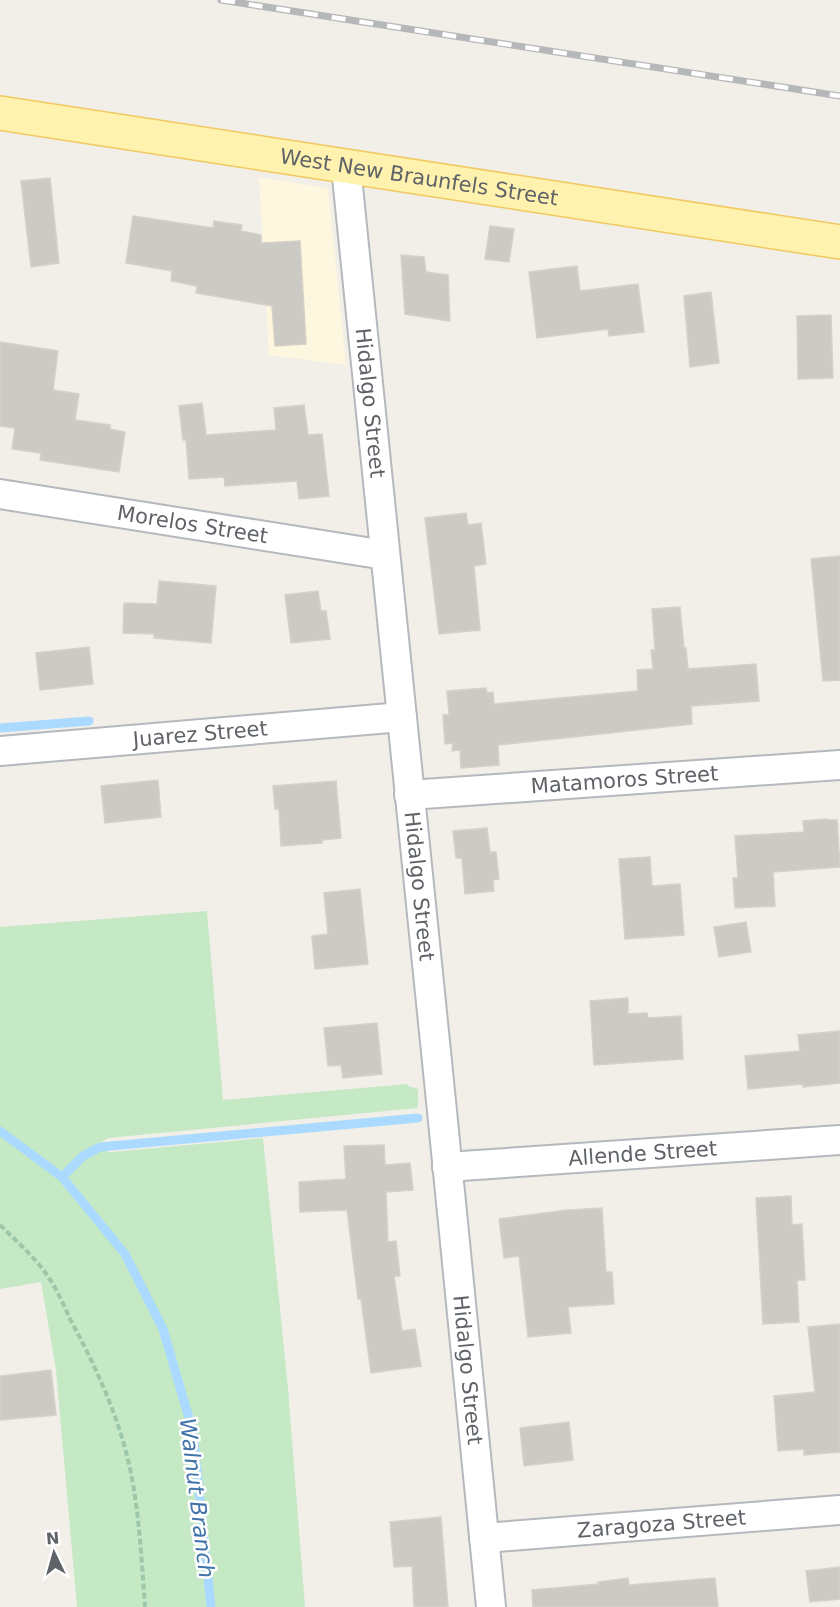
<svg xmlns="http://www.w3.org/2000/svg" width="840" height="1607" font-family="'DejaVu Sans',sans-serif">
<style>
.commercial{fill:#fef7e0}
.green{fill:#c5e8c5}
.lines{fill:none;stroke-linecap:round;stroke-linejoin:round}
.stream{stroke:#aadaff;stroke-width:9}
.building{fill:#cccac5;stroke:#d6d1c6;stroke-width:1.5}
.minor-casing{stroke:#b5b8bc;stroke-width:32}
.major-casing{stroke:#f2c960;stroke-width:36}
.path{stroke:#9cc7a9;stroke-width:4;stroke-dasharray:6 3;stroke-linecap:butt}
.minor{stroke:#fff;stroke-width:28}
.major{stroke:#fff2af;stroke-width:33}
.rail-casing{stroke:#b6b7b8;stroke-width:7}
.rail{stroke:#fff;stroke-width:4.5;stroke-dasharray:14;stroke-linecap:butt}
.labels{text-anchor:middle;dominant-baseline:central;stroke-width:5;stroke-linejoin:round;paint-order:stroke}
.street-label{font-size:21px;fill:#5f6368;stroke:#fff}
.water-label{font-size:22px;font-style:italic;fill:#4174aa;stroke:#fff}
</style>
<rect width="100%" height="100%" fill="#f1efe8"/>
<path class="commercial" d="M259,177l69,11 18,177 -77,-10z"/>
<path class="green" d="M207,911l16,189 185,-16v2l10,3v17l-1,2 -309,30 -8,5v2l8,7h4l151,-14 25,251 17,218h-228l-21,-237 -15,-88 -41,7v-362z"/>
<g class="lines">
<path class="stream" d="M0,728l89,-7
M0,1131l62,46 63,77 38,75 30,103 18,175
M62,1177l21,-21 17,-9 318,-29"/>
</g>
<path class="building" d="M50,178l9,85 -28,4 -10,-86z
M133,216l80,12 1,-7 28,4 -1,6 20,4v8l39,-2 6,103 -31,2 -3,-40 -76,-13 1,-7 -26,-5 1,-10 -46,-8z
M490,226l24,3 -5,33 -24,-3z
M401,255l23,2 2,15 22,3 2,46 -45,-7z
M577,266l3,25 58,-7 6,48 -35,4 -1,-7 -71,9 -8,-66z
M711,292l8,71 -29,4 -6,-71z
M831,315l2,63 -35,1 -1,-63z
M0,342l58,9 -5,39 26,4 -4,26 35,5v4l15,3 -6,40 -79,-12 1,-7 -29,-4 3,-21 -15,-2z
M202,403l4,32 70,-5 -2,-22 30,-3 4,30 14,-1 7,62 -30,3 -2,-18 -72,5 -1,-9 -35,2 -3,-39h-3l-4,-34z
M466,513l2,12 13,-2 5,41 -12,2 6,64 -41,4 -14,-116z
M840,556v124l-17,1 -12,-122z
M159,581l57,5 -5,57 -57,-5v-4l-31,-1 1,-30 33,1z
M318,591l3,20h5l4,28 -39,4 -6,-48z
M680,607l4,41h2l2,21 68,-5 3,37 -68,5 1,18 -194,21 1,20 -38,3 -1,-18 -8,1 1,-8 -8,1 -2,-29h6l-2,-24 39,-3 1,5 6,-1 1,12 144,-13 -1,-21 16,-1 -2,-19h4l-3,-41z
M89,647l4,37 -53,6 -4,-37z
M158,780l3,37 -56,6 -4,-37z
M336,781l5,57 -19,2v3l-41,3 -2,-37h-4l-2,-23z
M827,819v1h10l3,47 -67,5 2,34 -40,2 -2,-30h5l-3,-42 69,-4 -1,-11z
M487,828l3,24h6l3,27 -6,1 1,11 -29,3 -3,-36h-6l-3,-27z
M650,857l2,29 28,-2 4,51 -59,4 -6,-80z
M360,889l8,75 -53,5 -3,-33 16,-2 -4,-41z
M746,922l5,30 -32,5 -5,-30z
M628,998v16l19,-1 1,5 33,-2 2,43 -89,6 -4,-64z
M377,1023l5,51 -39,4 -2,-13 -13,1 -4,-38z
M840,1031v52l-37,4v-3l-55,5 -3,-33 55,-5 -2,-16z
M384,1145l1,20 25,-2 3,27 -27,2 2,50 8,-1 4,35h-6l8,55 13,-2 6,37 -50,7 -10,-74h-3l-11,-89 -47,2 -1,-30 47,-3 -2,-33z
M791,1196l1,29 10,-1 3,56h-8l2,42 -36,2 -7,-126z
M602,1208l4,64h6l2,32 -46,3 3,26 -43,4 -9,-81 -15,2 -5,-39 69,-9z
M840,1324v128l-36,3v-6l-26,2 -4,-55 41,-4 -7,-65z
M51,1370l5,45 -56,5v-44z
M569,1422l4,38 -49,6 -4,-38z
M441,1517l7,90h-34l-2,-41 -18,1 -4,-45z
M840,1567v32l-30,3 -4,-31z
M628,1578l1,7 86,-7 3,29h-185l-1,-17 67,-6 -1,-2z"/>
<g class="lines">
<defs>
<g id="minor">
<path id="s1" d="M346,167l95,934 50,506"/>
<path id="s2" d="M0,494l385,61"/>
<path id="s3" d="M0,751l402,-34"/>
<path id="s4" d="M409,795l431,-30"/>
<path id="s5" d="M447,1167l393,-27"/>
<path id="s6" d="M484,1538l356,-28"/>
</g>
<g id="major">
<path id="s7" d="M0,113l840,129"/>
</g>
</defs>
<use href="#minor" class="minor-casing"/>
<use href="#major" class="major-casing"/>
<path class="path" d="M0,1225c17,17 36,33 49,53 9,13 15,28 21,41 28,52 53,106 63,165 7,41 9,82 12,123"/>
<use href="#minor" class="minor"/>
<use href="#major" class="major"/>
<defs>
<path id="rail" d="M221,0l619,96"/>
</defs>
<use href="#rail" class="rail-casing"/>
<use href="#rail" class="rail"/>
</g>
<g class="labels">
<g class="street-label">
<text stroke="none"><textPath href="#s7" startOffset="424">West New Braunfels Street</textPath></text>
<text stroke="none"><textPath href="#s1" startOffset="237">Hidalgo Street</textPath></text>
<text stroke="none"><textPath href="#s2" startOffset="195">Morelos Street</textPath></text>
<text stroke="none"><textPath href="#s3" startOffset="201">Juarez Street</textPath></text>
<text stroke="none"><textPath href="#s4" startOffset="216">Matamoros Street</textPath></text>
<text stroke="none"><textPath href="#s1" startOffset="723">Hidalgo Street</textPath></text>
<text stroke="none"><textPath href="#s5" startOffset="196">Allende Street</textPath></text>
<text stroke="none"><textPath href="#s1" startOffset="1209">Hidalgo Street</textPath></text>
<text stroke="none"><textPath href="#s6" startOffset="178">Zaragoza Street</textPath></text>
</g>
<g class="water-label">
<text transform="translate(197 1498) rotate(83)">Walnut Branch</text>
</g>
</g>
<g transform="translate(54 1553) rotate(355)" stroke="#ffffff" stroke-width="4.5" paint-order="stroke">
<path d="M0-4.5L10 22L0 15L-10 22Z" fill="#5f6368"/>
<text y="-9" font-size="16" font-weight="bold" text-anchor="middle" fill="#5f6368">N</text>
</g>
</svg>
